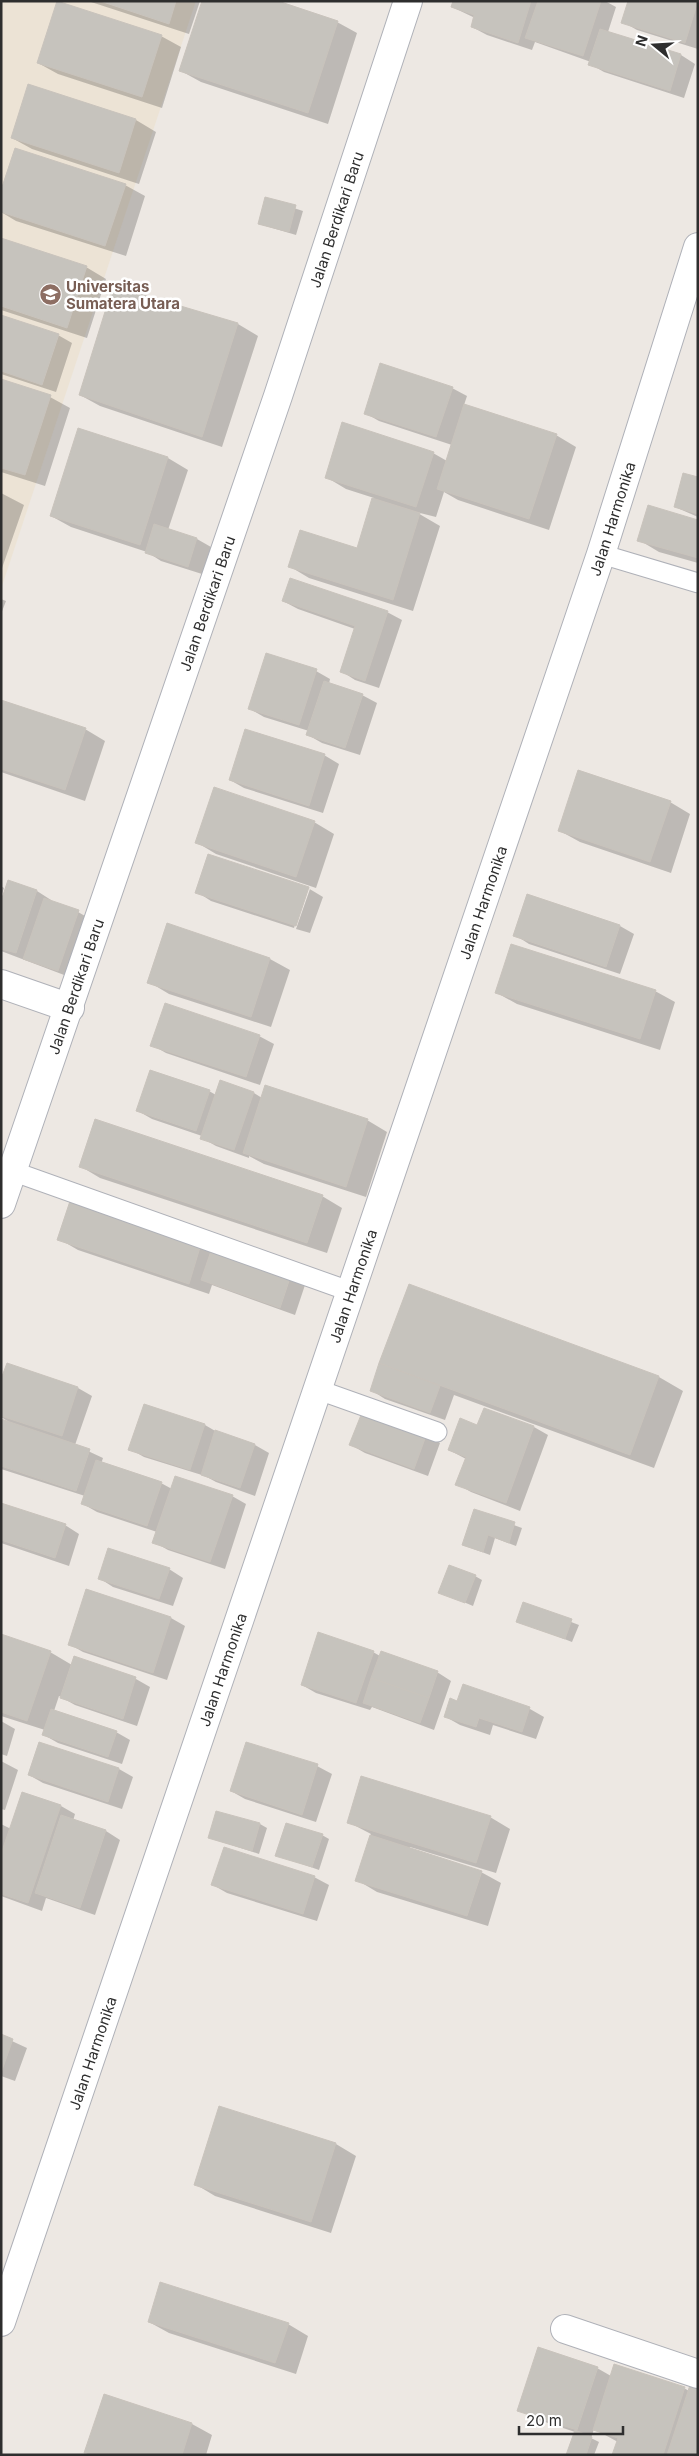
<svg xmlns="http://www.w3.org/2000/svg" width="699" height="2456" font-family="Inter,sans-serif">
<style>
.education{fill:#ece3d5}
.shadow{fill:#0003}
.building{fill:#c6c3bd;stroke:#c9c3bc}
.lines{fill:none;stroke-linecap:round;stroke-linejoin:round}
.lane-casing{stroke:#afb1b8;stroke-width:21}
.street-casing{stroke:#afb1b8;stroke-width:30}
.secondary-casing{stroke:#afb1b8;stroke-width:30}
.lane{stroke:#fff;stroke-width:19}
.street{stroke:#fff;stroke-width:28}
.secondary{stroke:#fff;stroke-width:28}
.labels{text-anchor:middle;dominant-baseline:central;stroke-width:5;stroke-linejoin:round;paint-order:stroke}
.street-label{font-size:15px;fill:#2e2e2e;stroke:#fff}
.education-label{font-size:15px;font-weight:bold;fill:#785e54;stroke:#fff;text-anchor:start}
</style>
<rect width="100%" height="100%" fill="#ede8e3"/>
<path class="education" d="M1,1h195l-195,588z"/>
<path class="shadow" d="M88,1h112l-11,33z
M454,1h151l11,6 -8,25 73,23 14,9 -11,34 -80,-26 -14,-8 1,-2 -56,-20 -3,8 -45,-15 -15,-8 3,-9 -23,-11z
M698,1v48l-61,-19 -14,-8z
M337,22l20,11 -29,91 -127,-42 -20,-11z
M161,36l20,11 -19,61 -104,-34 -20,-11z
M29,85l107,35 20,12 -17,52 -107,-35 -20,-11z
M125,185l20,11 -19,60 -110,-35 -15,-9v-18z
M266,199l37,12 -7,24 -37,-11z
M1,239l85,28 20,12 -19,59 -86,-28z
M114,288l124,36 20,12 -36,111 -122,-41 -20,-11z
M1,316l57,19 14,8 -16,49 -55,-18z
M1,381l49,16 20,11 -25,78 -44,-14z
M452,388l15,8 -3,9 92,30 20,12 -27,83 -91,-30 -14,-8 -8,25 -20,-5 24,14 -27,85 -104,-33 -20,-12 69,-16 16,-52 -28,-9 -20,-12 107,-24 14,8 5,-16 -73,-24 -14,-8z
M79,429l89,29 20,12 -20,60 29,9 14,8 -9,27 -41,-13 -14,-9 -76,-25 -20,-11z
M698,478v39l-23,-10z
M1,493l23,12 -23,66z
M698,521v42l-39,-11 -20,-12z
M1,599l5,2 -5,13z
M283,601l104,11 15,8 -23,68 -24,-8 -14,-9 14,-42 -57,-20z
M316,671l14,8 -1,5 33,11 15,8 -17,52 -38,-12 -14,-8 1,-4 -45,-14 -14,-8z
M1,701l84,28 20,12 -20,60 -84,-29z
M324,755l15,9 -16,49 -79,-25 -14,-8z
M670,802l20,12 -19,59 -91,-31 -20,-11z
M314,822l20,12 -18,54 -100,-34 -20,-12z
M9,882l28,9 14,9 -1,2 28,10 14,8 -20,58 -71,-27v-53l2,1z
M1,886l3,2 -3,9z
M308,888l15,9 -13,36 -14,-4 14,-40h-3l-13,39 -83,-27 -14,-9z
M528,895l92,31 14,8 -14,40 -91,-30 -14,-9z
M168,925l102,34 20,11 -19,57 -102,-33 -20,-12z
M655,991l20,11 -15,48 -143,-46 -20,-11z
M259,1036l15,8 -14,41 -94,-32 -14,-8z
M209,1091l7,4 38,-2 8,5 105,22 20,12 -21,65 -102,-33 -15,-8v2l-33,-12 -14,-8v-2l-50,-17 -14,-8z
M80,1166l242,30 20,12 -15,45 -227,-75z
M59,1239l142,7 104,39 -10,30 -83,-30 -3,9 -131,-44z
M409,1285l250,92 24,14 -29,77 -200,-73 -9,25 -60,-21 -14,-9z
M7,1365l71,23 14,8 -17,49 28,13 -2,6 60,19 11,6 60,7 14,8 -21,65 -57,-19 -14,-8 3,-10 -60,-20 -14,-8 2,-8 -84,-27v-49l8,2 -8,-5v-34z
M144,1406l61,19 12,7 38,13 14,8 -14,43 -39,-14 -11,-6 -61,-19 -14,-8z
M478,1426l56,1 14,8 -28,76 -49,-19 -14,-8 9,-25 -17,-9z
M426,1434l14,9 -12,33 -63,-23 -14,-8z
M1,1504l64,21 14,9 -10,32 -68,-23z
M475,1511l47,17 -6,18 -21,-8 -5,17 -27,-10z
M169,1569l14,9 -10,28 -60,-19 -14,-9z
M475,1576l7,4 -9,26 -33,-14z
M87,1590l84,28 14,8 -18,54 -84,-28 -14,-8z
M524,1604l55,21 -7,17 -54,-21z
M1,1636l49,16 22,13 2,-7 62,21 14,8 -13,39 -62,-21 -16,-9 -5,15 62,21 14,8 -8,24 -64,-21 -14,-8 1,-5 -44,-14z
M373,1652l7,4 57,16 14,9 -17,49 -62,-23 -2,3 -54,-17 -14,-8z
M463,1686l67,23 14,8 -8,22 -43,-14 -3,10 -30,-10 -14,-8 12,-15z
M1,1721l14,8 -8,27 -6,-2z
M40,1743l79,26 14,8 -11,32 -79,-26 -14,-8z
M1,1761l17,9 -13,40 -4,-1z
M317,1766l15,8 -16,48 -71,-23 -14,-8z
M61,1806l14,8 -2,7 33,10 14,9 -25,75 -49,-17 -4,13 -41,-15v-72l10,5z
M490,1817l20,12 -14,44 -86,-26 -1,2 72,23 20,11 -13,43 -111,-34 -20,-12 14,-46 -23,-12z
M260,1824l7,4 -8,26 -49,-16z
M322,1835l7,4 -10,31 -42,-15z
M314,1877l15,8 -12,36 -90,-28 -14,-8z
M1,2036l26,12 -12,33 -14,-5z
M336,2144l20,12 -25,77 -116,-37 -20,-12z
M149,2322l139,2 20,12 -12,38 -127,-41z
M597,2368l14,8 73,12 5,3 9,-3v67h-84l4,-13 -24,-13 -3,9 8,4 -5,13h-26l7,-23 -42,-14 -14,-8z
M104,2396l88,28 20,11 -6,20h-116l-4,-2z"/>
<path class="building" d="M57,1l105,34 -20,62 -105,-34z
M100,1h76l-7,23z
M202,1h76l60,20 -30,92 -129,-42z
M453,1h78l-13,42 -47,-16 3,-12 -23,-8z
M538,1h63l-18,55 -58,-18z
M628,1h70l-13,42 -64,-20z
M600,29l81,25 -11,37 -82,-26z
M28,84l108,35 -17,54 -108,-35z
M15,148l111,36 -21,62 -104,-34v-22z
M265,197l31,8 -7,27 -31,-8z
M1,238l86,28 -20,62 -66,-22z
M113,286l125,37 -36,114 -123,-42z
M1,315l58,19 -17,51 -41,-14z
M380,363l73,24 -17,50 -72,-23z
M1,379l50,16 -26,80 -24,-7z
M464,404l93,30 -28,85 -92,-30z
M342,422l92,30 -18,55 -91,-29z
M78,428l90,29 -28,88 -90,-29z
M683,473l15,4v37l-24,-7z
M372,498l48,15 -27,87 -105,-33 12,-37 57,18z
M648,505l50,15v38l-61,-17z
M154,524l43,14 -9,29 -43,-14z
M290,578l98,33 -23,70 -25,-9 15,-46 -73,-25z
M266,653l51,16 -18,56 -51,-16z
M324,681l39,13 -18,54 -39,-13z
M1,700l85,28 -21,62 -64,-21z
M245,729l80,25 -16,52 -80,-26z
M578,770l93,31 -21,61 -92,-31z
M214,787l101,34 -19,56 -101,-34z
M208,854l101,33 -13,39 -101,-33z
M8,880l29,10 -21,63 -15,-4v-48z
M527,894l93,31 -14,42 -93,-31z
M44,898l35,12 -21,61 -35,-12z
M167,923l103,35 -19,59 -104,-34z
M511,944l145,46 -16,49 -145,-46z
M165,1003l95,32 -14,42 -96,-31z
M150,1070l60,20 -14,41 -60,-20z
M220,1080l34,12 -20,58 -34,-11z
M265,1085l103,34 -22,68 -103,-34z
M95,1119l228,76 -16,48 -228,-76z
M70,1201l131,43 -12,40 -132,-44z
M212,1248l79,27 -11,33 -79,-28z
M409,1284l250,92 -29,79 -251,-92z
M7,1363l71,24 -16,49 -61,-20v-37z
M379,1363l61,23 -10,27 -60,-22z
M144,1404l61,20 -15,46 -62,-20z
M484,1408l50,18 -28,77 -51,-18 11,-28 -18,-7 12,-32 17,7z
M363,1410l64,23 -13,36 -65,-24z
M1,1419l89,30 -14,42 -75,-25z
M215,1430l40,14 -15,44 -39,-13z
M96,1460l66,22 -15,44 -66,-22z
M175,1476l58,19 -23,67 -58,-19z
M1,1503l65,21 -11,34 -54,-18z
M474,1509l41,13 -6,21 -21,-8 -5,17 -21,-7z
M108,1548l62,20 -11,31 -61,-20z
M449,1565l27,10 -11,28 -27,-10z
M86,1589l85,28 -18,56 -85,-28z
M523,1602l49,17 -7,20 -49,-17z
M318,1632l56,19 -18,52 -55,-18z
M1,1634l50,17 -24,70 -26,-9z
M381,1651l57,20 -9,27 -58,-20z
M74,1656l62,21 -13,42 -63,-21z
M371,1678l58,20 -9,25 -57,-20z
M463,1684l67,23 -8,25 -43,-14 -3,9 -32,-10 6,-19 7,3z
M51,1709l66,22 -9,26 -66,-22z
M39,1742l80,26 -11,34 -80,-27z
M246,1742l72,22 -16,51 -72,-24z
M361,1776l130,40 -15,47 -129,-40z
M22,1792l39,13 -33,98 -27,-9v-40z
M216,1811l44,12 -8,28 -44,-13z
M61,1815l45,15 -26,78 -45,-15z
M286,1823l37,11 -11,33 -37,-11z
M370,1835l112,36 -15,45 -112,-35z
M224,1847l91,29 -12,38 -92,-29z
M1,2034l12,5 -12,34z
M219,2106l117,37 -25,79 -117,-37z
M160,2282l129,41 -14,40 -127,-41z
M538,2347l60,20 -21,63 -60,-19z
M614,2364l71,23 -22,68h-51l6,-17 -25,-8z
M690,2385l8,2v64l-1,4h-30z
M104,2394l88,29 -10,32 -98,-2z
M575,2430l17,7 -6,18h-20z"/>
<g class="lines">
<defs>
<path id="lane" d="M601,554l97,29
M12,1171l337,120
M316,1389l121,43"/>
<g id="street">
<path d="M1,984l69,24"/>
<path id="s1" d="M1,1204l277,-808 130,-395"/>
<path d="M565,2329l133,45"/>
</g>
<g id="secondary">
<path id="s2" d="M1,2322l600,-1768 97,-307"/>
</g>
</defs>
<use href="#lane" class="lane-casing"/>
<use href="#street" class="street-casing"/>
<use href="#secondary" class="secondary-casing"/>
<use href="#lane" class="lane"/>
<use href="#street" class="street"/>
<use href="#secondary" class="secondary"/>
</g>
<defs>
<symbol id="university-disc" viewBox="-11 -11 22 22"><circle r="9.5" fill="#8d6e63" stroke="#fff"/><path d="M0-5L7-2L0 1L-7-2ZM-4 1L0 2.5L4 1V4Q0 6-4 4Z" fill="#fff"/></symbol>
</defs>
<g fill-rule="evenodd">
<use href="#university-disc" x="38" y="282" width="25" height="25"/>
</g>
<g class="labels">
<g class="street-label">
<text stroke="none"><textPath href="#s1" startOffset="1040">Jalan Berdikari Baru</textPath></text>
<text stroke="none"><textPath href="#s2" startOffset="1904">Jalan Harmonika</textPath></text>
<text stroke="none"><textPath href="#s1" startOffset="635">Jalan Berdikari Baru</textPath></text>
<text stroke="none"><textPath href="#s2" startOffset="1499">Jalan Harmonika</textPath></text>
<text stroke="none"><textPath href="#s1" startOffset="230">Jalan Berdikari Baru</textPath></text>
<text stroke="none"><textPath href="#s2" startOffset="1094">Jalan Harmonika</textPath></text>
<text stroke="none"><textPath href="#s2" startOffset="689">Jalan Harmonika</textPath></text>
<text stroke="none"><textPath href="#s2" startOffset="284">Jalan Harmonika</textPath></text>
</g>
<g class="education-label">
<text x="66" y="286">Universitas<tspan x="66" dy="17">Sumatera Utara</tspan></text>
</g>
</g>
<rect width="699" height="2456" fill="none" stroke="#2e2e2e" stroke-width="5"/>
<g transform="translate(654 45) rotate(288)" stroke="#ffffff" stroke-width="4" paint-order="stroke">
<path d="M0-4L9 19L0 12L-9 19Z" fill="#2e2e2e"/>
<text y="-8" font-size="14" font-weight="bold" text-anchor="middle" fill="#2e2e2e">N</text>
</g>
<path d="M519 2426v8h104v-8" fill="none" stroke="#2e2e2e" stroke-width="2.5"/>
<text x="526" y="2426" font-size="15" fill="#2e2e2e" stroke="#ffffff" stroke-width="4" paint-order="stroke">20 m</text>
</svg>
